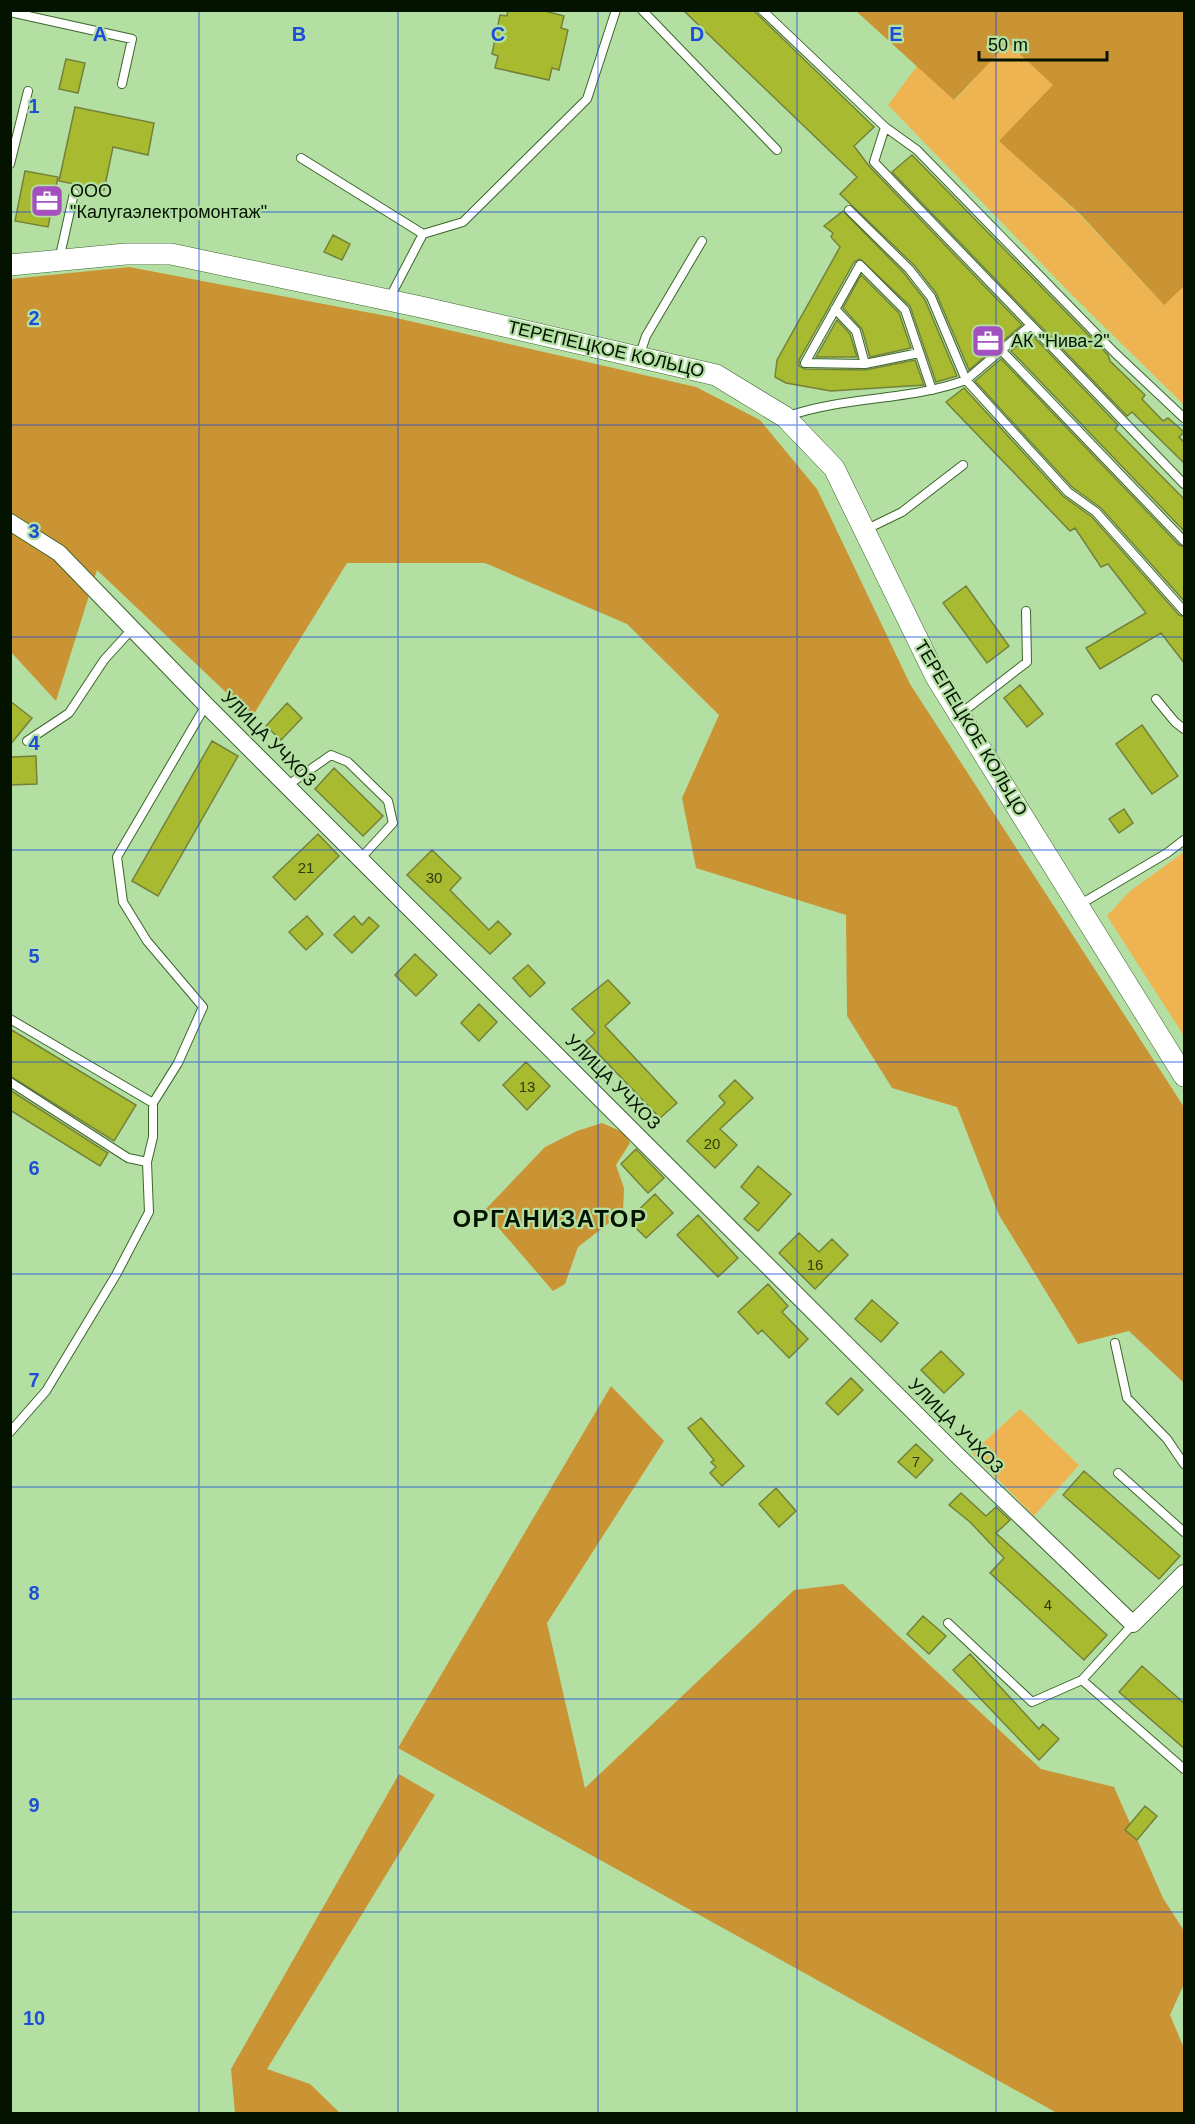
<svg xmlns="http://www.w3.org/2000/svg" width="1195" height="2124" font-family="Arial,sans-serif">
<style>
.green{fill:#efb452}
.forest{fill:#ca9334}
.building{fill:#a8bb30;stroke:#75813a;stroke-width:1.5}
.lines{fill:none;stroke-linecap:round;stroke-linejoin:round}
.service-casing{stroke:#3d652c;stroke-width:10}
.minor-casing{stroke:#3d652c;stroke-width:18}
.tertiary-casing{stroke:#3d652c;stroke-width:22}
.service{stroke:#fff;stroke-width:8}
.minor{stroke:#fff;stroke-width:16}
.tertiary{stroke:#fff;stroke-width:21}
.grid{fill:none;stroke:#1d4ed8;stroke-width:1.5;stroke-opacity:0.55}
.labels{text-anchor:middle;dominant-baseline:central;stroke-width:4.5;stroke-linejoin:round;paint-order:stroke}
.number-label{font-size:15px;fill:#2d3d0c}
.poi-label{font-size:18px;fill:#041300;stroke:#b3e0a2;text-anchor:start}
.street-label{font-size:18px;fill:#041300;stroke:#b3e0a2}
.district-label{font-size:24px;font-weight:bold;letter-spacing:1.5px;fill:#041300;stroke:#b3e0a2}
.grid-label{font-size:20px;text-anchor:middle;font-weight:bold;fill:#1d4ed8;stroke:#b3e0a2;stroke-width:4.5;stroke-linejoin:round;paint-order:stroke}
</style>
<rect width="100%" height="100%" fill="#b3e0a2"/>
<path class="green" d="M1008,42l46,43 -54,56 80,74 83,89 21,-18v119l-111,-109 -185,-191 29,-39 38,34z
M1184,852v184l-77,-120 23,-25z
M1020,1409l59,56 -45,51 -62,-63z"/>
<path class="forest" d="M856,11h328v275l-20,19 -83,-90 -82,-74 54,-56 -45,-42 -54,57z
M129,267l263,50 304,70 64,33 57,69 93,195 274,423v276l-55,-52 -51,13 -79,-129 -42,-108 -65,-19 -45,-72 -1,-101 -150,-47 -14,-70 37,-83 -92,-91 -142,-61h-138l-95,154 -155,-147 -41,131 -45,-49v-373z
M602,1123l23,10 5,10 -14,22 8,23 -1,24 -45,35 -13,37 -12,7 -69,-80 61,-64 32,-16z
M611,1386l53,55 -117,182 38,165 209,-198 49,-6 198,185 73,18 49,111 21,33v53l-14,31 14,33 -1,65h-126l-659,-365z
M399,1774l36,21 -168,274 43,15 30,29h-105l-4,-44z"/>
<path class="building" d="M508,10h33l23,6 -3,12 7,2 -9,40 -7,-2 -3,12 -54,-12 3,-12 -6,-2 8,-39 7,1z
M683,10h70l121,117 -20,19 15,20 153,159 -53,45 -33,-77 -22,-28 -74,-71 17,-17z
M66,59l19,4 -7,30 -19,-4z
M75,107l79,16 -6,32 -35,-8 -9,43 -45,-9z
M912,155l196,200 2,6 35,34 -3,4 21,22 5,-3 16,14 -5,5 6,6v21l-53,-52 -5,4 -235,-244z
M25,171l33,6 -10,50 -33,-6z
M843,211l61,62 21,27 32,76 -21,6 -26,-76 -50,-47 -6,3 -25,45 -30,53v6l6,3 60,1 50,-10 9,25 -93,6 -45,-8 -11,-6 2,-17 63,-113 -9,-10 2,-4 -9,-7z
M333,235l17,9 -8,16 -18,-8z
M861,275l38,38 12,35 -41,9 -8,-28 -19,-21z
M837,320l13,14 7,23h-41z
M1031,334l87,91 -3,4 70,71v32l-174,-181z
M1001,359l178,186 6,2v55l-84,-94 -29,-21 -97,-106z
M964,388l99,108 29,21 87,98 6,2v47l-24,-31 -61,36 -14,-21 60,-35 -38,-49 -7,3 -26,-39 -5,3 -124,-129z
M966,586l43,60 -22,17 -44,-60z
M1020,685l23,29 -16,13 -23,-29z
M10,701l22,17 -22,27z
M287,703l15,15 -21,22 -15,-14z
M1142,725l36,51 -26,18 -36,-50z
M212,741l26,15 -80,140 -26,-15z
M36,756l1,28 -27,1v-28z
M334,768l49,48 -20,20 -48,-47z
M1124,809l9,14 -14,10 -10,-14z
M318,834l21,22 -44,44 -22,-23z
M432,850l29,28 -11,12 39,40 9,-9 13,13 -21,20 -83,-79z
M307,916l16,18 -17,16 -17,-18z
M354,916l8,9 7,-8 10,9 -27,27 -18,-18z
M415,954l22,21 -21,21 -21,-21z
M528,965l17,18 -15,14 -17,-19z
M608,980l22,23 -25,23 72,77 -17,15 -74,-77 9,-8 -23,-24z
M479,1004l18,18 -18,19 -18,-18z
M10,1029l126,76 -22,36 -104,-65z
M526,1062l24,24 -23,24 -24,-25z
M735,1080l18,18 -33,31 17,16 -22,23 -28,-27 38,-38 -6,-7z
M10,1090l98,63 -8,13 -90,-56z
M636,1149l28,29 -16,15 -27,-29z
M758,1166l33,28 -33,37 -14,-12 15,-16 -18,-16z
M655,1194l18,19 -27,25 -18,-18z
M698,1215l40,43 -20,19 -41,-42z
M799,1233l20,19 13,-13 16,16 -33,34 -36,-36z
M768,1284l20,22 -6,6 26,27 -19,19 -27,-28 -4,4 -20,-22z
M872,1300l26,23 -17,19 -26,-23z
M941,1351l23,23 -20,19 -23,-23z
M851,1378l12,12 -25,25 -12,-12z
M701,1418l43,48 -22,20 -12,-13 6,-6 -5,-5 3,-2 -26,-32z
M916,1444l17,16 -17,18 -18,-16z
M1084,1471l96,85 -21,23 -96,-84z
M776,1488l20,23 -17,16 -20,-23z
M961,1493l25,23 10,-9 14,13 -14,13 111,102 -23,25 -94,-87 14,-15 -34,-36 -21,-17z
M923,1616l23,20 -17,18 -22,-20z
M970,1654l69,75 4,-5 16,15 -20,21 -86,-90z
M1142,1666l43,38v45l-66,-57z
M1145,1806l12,10 -20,24 -12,-10z"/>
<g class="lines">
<defs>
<path id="service" d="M642,10l135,140
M762,10l123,117 -11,35 310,322
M10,12l122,27 -10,45
M885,127l32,23 198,203 69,65
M301,158l122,76 -34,65
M10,164l18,-73
M849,210l60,59 22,28 35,83 65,-55
M423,234l40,-12 124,-123 29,-89
M59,260l15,-67
M835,309l21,22 9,33
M1001,350l183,191
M919,353l-54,11 -60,-1 55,-98 45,45 27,80
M639,357l7,-21 56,-95
M788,416c58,-20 121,-15 178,-36l102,112 28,20 88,99
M865,530l37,-18 61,-47
M1156,699l19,23 9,7
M960,714l67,-52 -1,-51
M27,741l42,-28 35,-53 29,-32
M288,785l43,-30 17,7 40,39 5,22 -32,35
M1079,905l88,-52 17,-13
M10,1019l143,84v34l-6,25 -19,-4 -118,-76
M153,1103l25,-40 25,-56 -56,-66 -24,-39 -6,-45 89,-152
M1115,1343l12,55 40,41 17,25
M10,1432l36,-41 70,-116 33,-63 -2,-50
M1118,1473l66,59
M948,1623l84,79 50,-22 51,-56
M1082,1680l102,89"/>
<path id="minor" d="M10,522l49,31 147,152 752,751 175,168 51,-51"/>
<path id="tertiary" d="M10,265l116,-11h45l250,53 295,68 69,42 49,51 102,209 248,399"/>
</defs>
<use href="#service" class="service-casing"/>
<use href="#minor" class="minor-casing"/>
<use href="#tertiary" class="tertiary-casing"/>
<use href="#service" class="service"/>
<use href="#minor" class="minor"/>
<use href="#tertiary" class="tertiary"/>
</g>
<path class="grid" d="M199,10v2104M398,10v2104M598,10v2104M797,10v2104M996,10v2104M10,212h1174M10,425h1174M10,637h1174M10,850h1174M10,1062h1174M10,1274h1174M10,1487h1174M10,1699h1174M10,1912h1174"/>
<defs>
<symbol id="office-square" viewBox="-11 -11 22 22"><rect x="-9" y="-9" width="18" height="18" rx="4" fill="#a450bf" stroke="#b3e0a2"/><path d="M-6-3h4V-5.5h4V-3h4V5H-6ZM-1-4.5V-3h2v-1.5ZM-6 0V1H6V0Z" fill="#fff"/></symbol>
</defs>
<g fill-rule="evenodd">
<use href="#office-square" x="28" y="182" width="38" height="38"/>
<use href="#office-square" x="969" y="322" width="38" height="38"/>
</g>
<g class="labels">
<g class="number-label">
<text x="306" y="867">21</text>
<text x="434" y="877">30</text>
<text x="527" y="1086">13</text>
<text x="712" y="1143">20</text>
<text x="815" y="1264">16</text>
<text x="916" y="1461">7</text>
<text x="1048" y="1604">4</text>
</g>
<g class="poi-label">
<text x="70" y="191">ООО<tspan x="70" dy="21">"Калугаэлектромонтаж"</tspan></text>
<text x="1011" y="341">АК "Нива-2"</text>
</g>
<g class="street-label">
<text transform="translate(606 349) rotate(13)">ТЕРЕПЕЦКОЕ КОЛЬЦО</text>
<text transform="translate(971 728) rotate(59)">ТЕРЕПЕЦКОЕ КОЛЬЦО</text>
<text transform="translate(269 739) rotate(45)">УЛИЦА УЧХОЗ</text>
<text transform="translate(613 1082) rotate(45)">УЛИЦА УЧХОЗ</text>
<text transform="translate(956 1426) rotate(45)">УЛИЦА УЧХОЗ</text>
</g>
<g class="district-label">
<text x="550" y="1218">ОРГАНИЗАТОР</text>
</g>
</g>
<g class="grid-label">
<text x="100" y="41">A</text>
<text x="299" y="41">B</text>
<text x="498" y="41">C</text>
<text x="697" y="41">D</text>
<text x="896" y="41">E</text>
<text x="34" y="113">1</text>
<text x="34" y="325">2</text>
<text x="34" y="538">3</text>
<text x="34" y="750">4</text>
<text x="34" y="963">5</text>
<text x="34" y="1175">6</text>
<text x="34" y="1387">7</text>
<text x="34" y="1600">8</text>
<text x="34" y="1812">9</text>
<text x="34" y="2025">10</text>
</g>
<rect width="1195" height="2124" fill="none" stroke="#041300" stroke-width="24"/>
<path d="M979 51v9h128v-9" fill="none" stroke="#041300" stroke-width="3"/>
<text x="988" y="51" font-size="18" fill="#041300" stroke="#b3e0a2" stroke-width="4.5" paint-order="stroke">50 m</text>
</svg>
